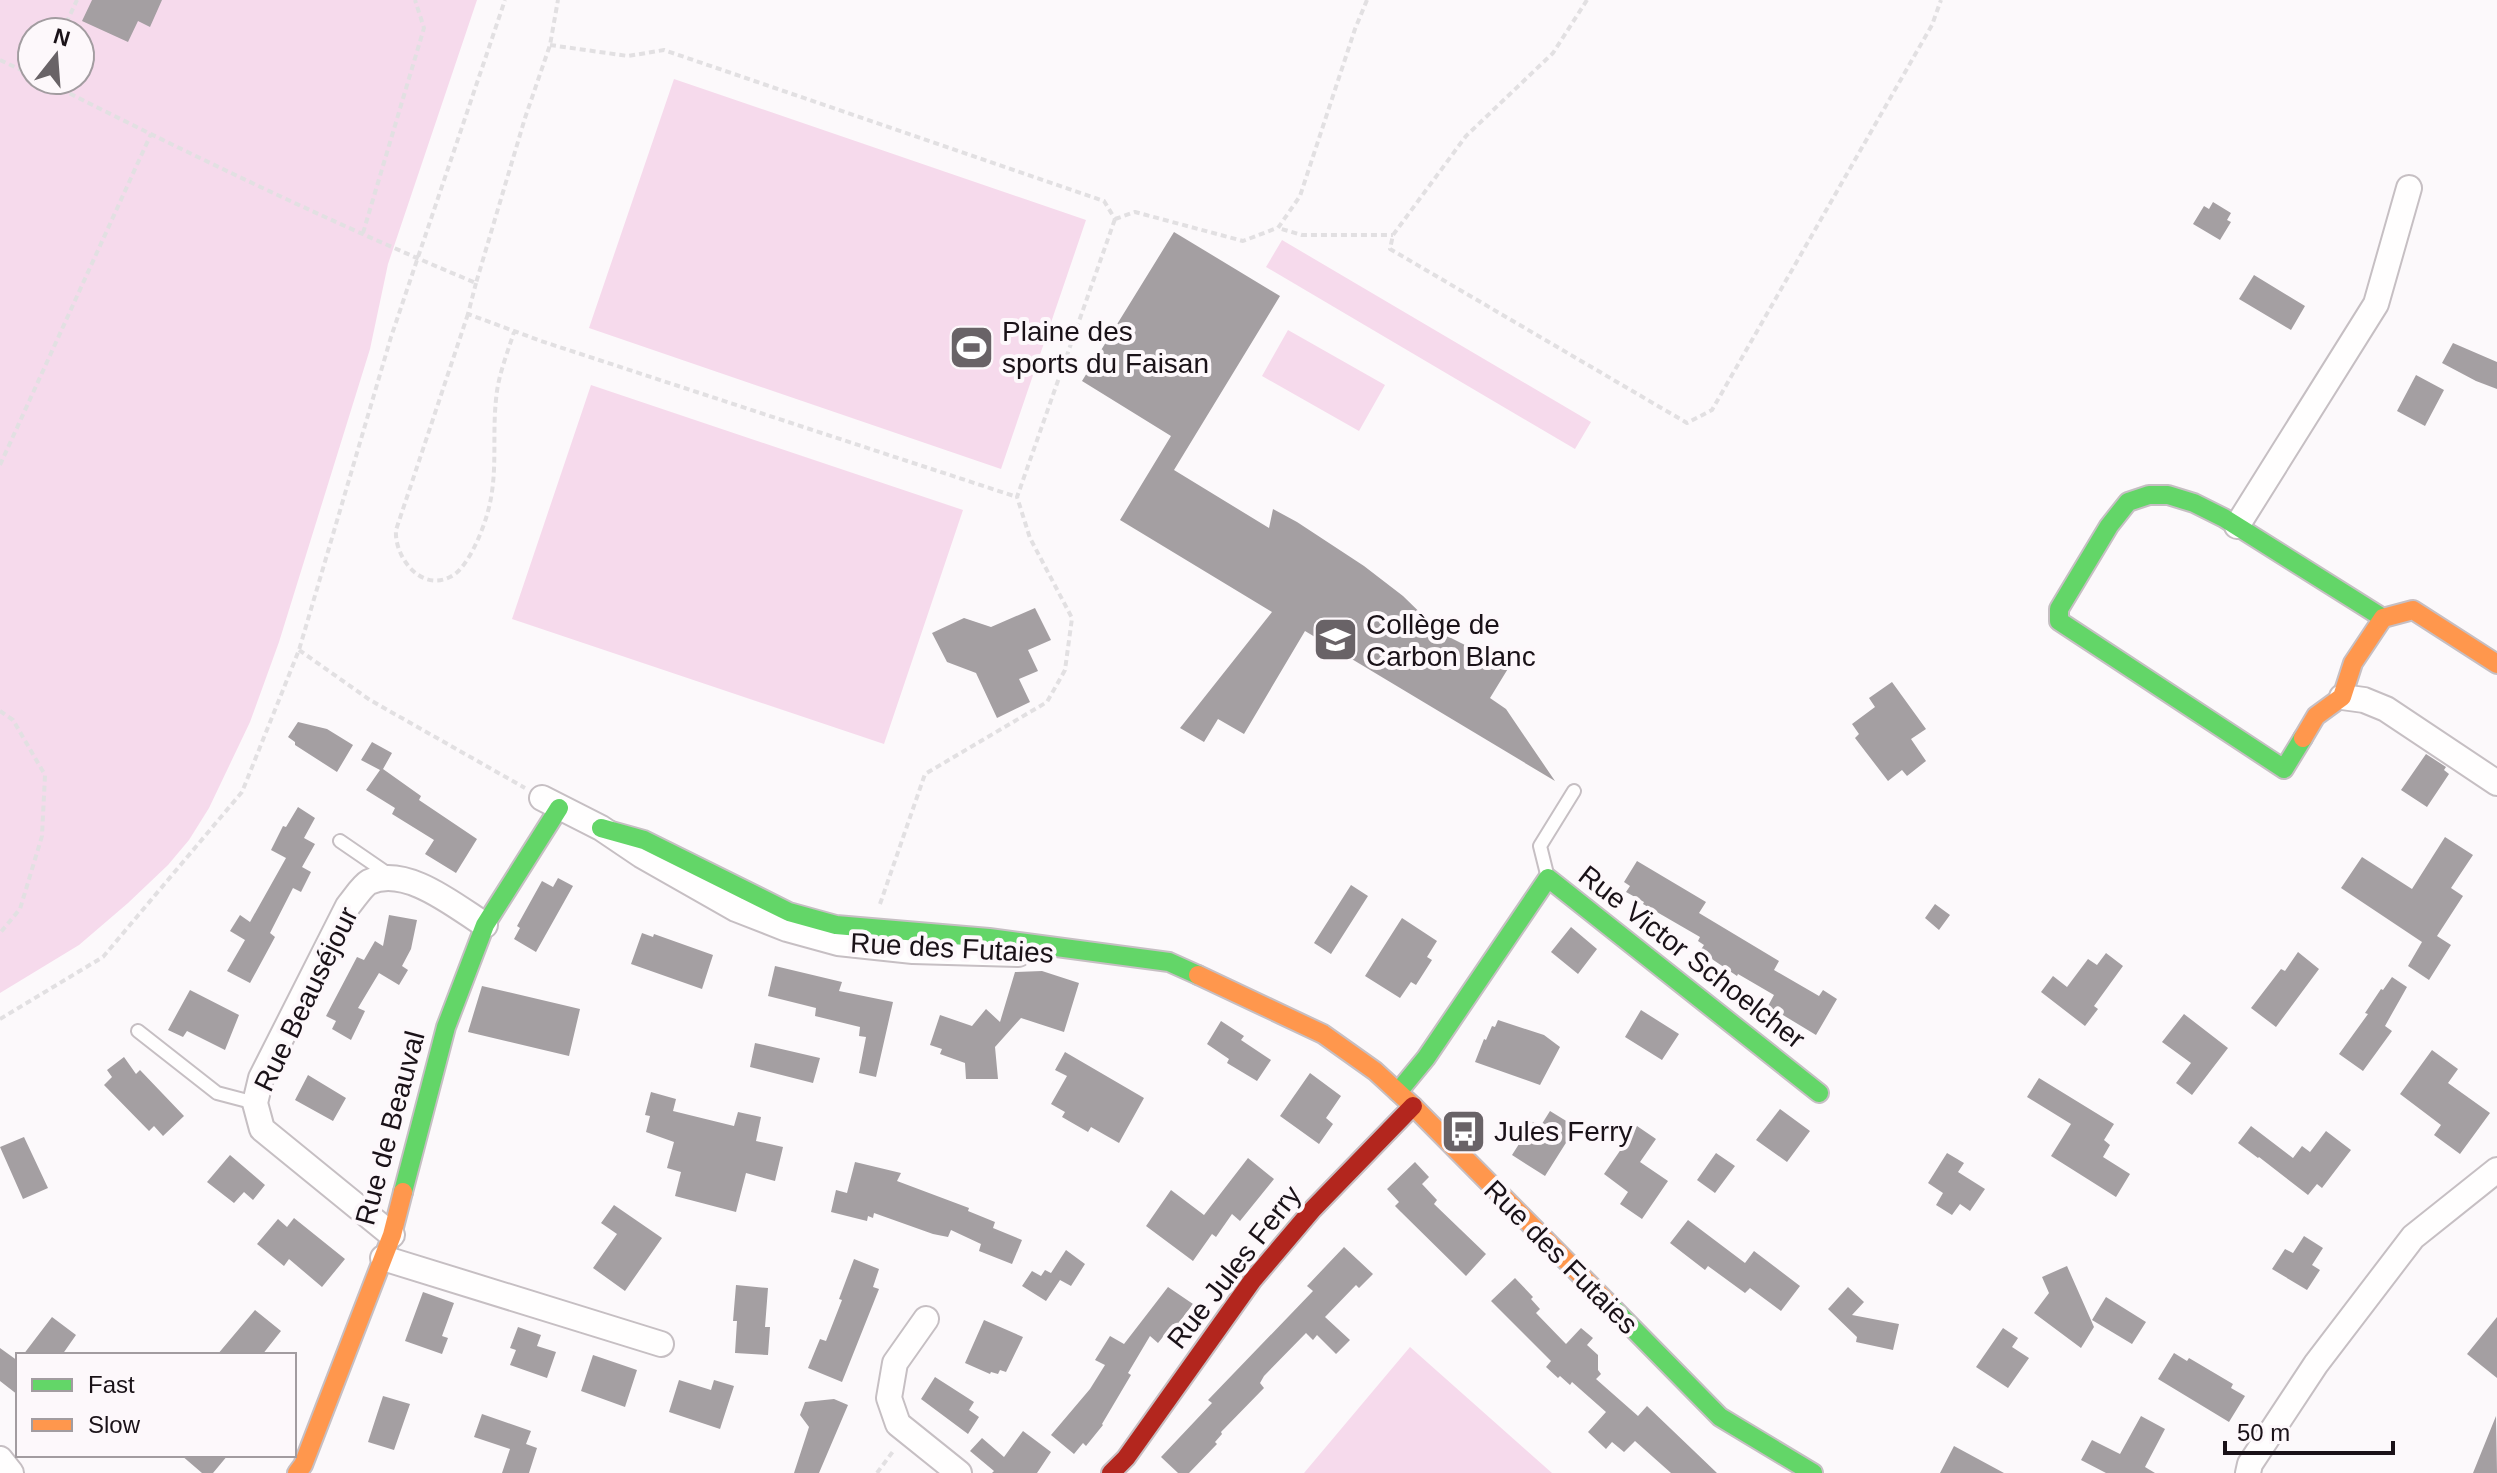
<svg xmlns="http://www.w3.org/2000/svg" width="2497" height="1473" font-family="Helvetica,sans-serif">
<style>
.green{fill:#f6daec;fill-rule:evenodd}
.building{fill:#a49fa2}
.lines{fill:none;stroke-linecap:round;stroke-linejoin:round}
.lane-casing{stroke:#c6bfc3;stroke-width:16}
.street-casing{stroke:#c6bfc3;stroke-width:28}
.fast-casing{stroke:#c6bfc3;stroke-width:22}
.slow-casing{stroke:#c6bfc3;stroke-width:22}
.jam-casing{stroke:#c6bfc3;stroke-width:22}
.path{stroke:#e2e0e2;stroke-width:4;stroke-dasharray:6 4;stroke-linecap:butt}
.lane{stroke:#fffefe;stroke-width:12}
.street{stroke:#fffefe;stroke-width:24}
.fast{stroke:#63d668;stroke-width:18}
.slow{stroke:#ff974d;stroke-width:18}
.jam{stroke:#b3261e;stroke-width:18}
.labels{text-anchor:middle;dominant-baseline:central;stroke-width:8;stroke-linejoin:round;paint-order:stroke}
.poi-label{font-size:28px;fill:#1a1218;stroke:#fdf8fb;text-anchor:start}
.street-label{font-size:28px;fill:#1a1218;stroke:#fdf8fb}
</style>
<rect width="100%" height="100%" fill="#fcf9fb"/>
<path class="green" d="M0,0h477l-89,264 -18,85 -91,293 -29,80 -41,86 -20,32 -21,25 -40,38 -49,42 -79,48zM32,32h48v48h-48z
M674,79l412,141 -85,249 -412,-141z
M1282,240l309,182 -16,27 -309,-182z
M1288,330l97,55 -26,46 -97,-55z
M591,385l372,125 -79,234 -372,-125z
M1410,1347l142,126h-248z"/>
<path class="building" d="M92,0h70l-12,27 -12,-6 -10,21 -46,-21z
M2213,202l18,11 -4,7 4,2 -11,18 -27,-16 11,-18 5,3z
M1174,232l106,64 -106,174 95,58 4,-19 24,13 67,44 39,30 38,37 68,34 -19,31 16,11 49,72 -250,-150 -61,103 -26,-15 -14,23 -24,-14 92,-116 -152,-92 51,-84 -89,-55z
M2254,275l51,31 -14,24 -52,-31z
M2453,343l44,19v27l-21,-8 -34,-18z
M2416,375l28,15 -19,36 -28,-15z
M1035,608l16,32 -23,10 10,21 -19,8 11,23 -33,16 -21,-45 -29,-11 -15,-29 32,-15 27,9z
M1892,682l34,47 -15,10 15,22 -19,15 -5,-6 -14,11 -33,-43 4,-4 -7,-10 23,-17 -6,-9z
M298,722l29,7 26,16 -16,27 -42,-27v-3l-7,-5z
M372,742l20,11 -9,16 38,27 -2,4 58,39 -21,34 -31,-19 9,-14 -42,-26 3,-6 -29,-18 14,-20 -19,-10z
M2426,754l20,13 -2,3 5,4 -22,33 -26,-17z
M298,807l17,11 -11,20 11,6 -13,23 9,5 -10,20 -8,-4 -23,45 5,4 -25,46 -23,-12 18,-31 -15,-9 10,-16 10,7 36,-64 -15,-8 12,-24 3,1z
M2445,837l28,18 -22,33 12,8 -26,40 14,9 -22,35 -21,-14 14,-24 -81,-54 21,-31 50,32z
M1637,861l69,41 -7,11 80,48 -5,9 45,26 4,-6 14,9 -21,36 -48,-29 6,-11 -36,-21 -1,2 -37,-25 4,-6 -6,-4 2,-4 -57,-33 1,-2 -18,-10 4,-6 -6,-4z
M558,878l15,8 -37,66 -22,-13 6,-11 -3,-2 25,-45 11,6z
M1351,885l17,11 -37,58 -17,-11z
M1935,904l15,11 -11,15 -14,-12z
M389,915l28,5 -6,29 -9,17 6,4 -9,15 -20,-12 -21,35 7,3 -14,29 -19,-11 4,-8 -10,-5 31,-59 7,3 11,-19 8,5z
M1402,918l35,23 -10,16 5,3 -16,25 -5,-3 -11,16 -35,-22z
M1571,927l26,22 -19,25 -27,-22z
M642,933l11,4 1,-3 59,21 -11,34 -71,-25z
M2298,952l21,17 -43,58 -25,-19 30,-39 4,2z
M2106,953l17,13 -29,40 4,3 -13,17 -44,-34 12,-16 14,11 21,-28 9,6z
M775,966l67,16 -3,9 54,11 -17,75 -17,-4 7,-36 -7,-1 1,-9 -45,-11 1,-8 -48,-12z
M1042,971l37,12 -15,49 -43,-14 -26,29 3,32h-32l-1,-16 -25,-9 2,-5 -12,-4 10,-30 32,11 14,-17 14,13 15,-50z
M2392,977l15,10 -22,39 7,5 -29,40 -24,-17 29,-40 -3,-1 16,-24 2,1z
M482,986l98,23 -11,47 -101,-24z
M190,990l49,25 -14,35 -38,-19 -4,6 -15,-7z
M1641,1010l38,24 -17,26 -37,-23z
M2184,1014l44,34 -36,47 -16,-12 15,-20 -29,-21z
M1498,1020l46,15 16,12 -20,38 -65,-23 9,-23 2,1 6,-14 3,1z
M1221,1021l23,15 -3,4 30,20 -14,21 -30,-18 2,-4 -22,-15z
M755,1043l65,15 -7,25 -63,-16z
M2432,1050l26,19 -10,14 42,30 -30,41 -26,-19 7,-10 -41,-31z
M1065,1052l79,46 -25,45 -28,-16 -3,5 -26,-15 3,-5 -14,-8 16,-28 -12,-6z
M124,1057l12,17 4,-4 44,46 -21,20 -9,-10 -5,5 -45,-46 8,-8 -5,-7z
M1310,1073l31,23 -15,22 7,6 -14,20 -39,-28z
M308,1075l38,23 -13,23 -38,-21z
M2039,1078l75,46 -10,16 6,5 -7,12 27,17 -14,23 -65,-41 20,-32 -44,-27z
M651,1092l25,7 -3,12 61,15 4,-14 23,5 -5,24 27,6 -8,34 -29,-8 -10,39 -61,-16 6,-24 -14,-4 7,-26 -28,-10 4,-16 -5,-1z
M1780,1109l30,22 -23,31 -31,-22z
M1550,1111l26,16 -31,49 -33,-21 21,-33 7,5z
M1637,1126l19,13 -16,23 28,19 -26,38 -22,-15 8,-12 -24,-18z
M2251,1126l42,32 9,-12 8,6 16,-21 25,19 -29,38 -5,-4 -9,11 -49,-38 -1,1 -20,-15z
M24,1137l24,51 -25,11 -23,-52z
M1716,1153l19,13 -20,27 -18,-13z
M1947,1153l17,10 -6,9 27,17 -15,22 -10,-7 -8,11 -16,-10 7,-12 -15,-10z
M230,1155l35,30 -12,15 -9,-8 -10,11 -27,-21z
M1248,1158l26,21 -34,42 -8,-7 -16,23 -4,-3 -19,27 -47,-35 25,-36 33,25z
M855,1162l46,11 -4,8 72,27 -1,3 27,11 -2,6 29,12 -10,24 -33,-13 2,-7 -30,-14 -3,7 -15,-3 -59,-21 -1,5 -5,-2 -1,5 -36,-9 5,-22 11,3z
M1415,1162l14,15 -7,7 15,16 -3,4 52,50 -20,22 -65,-64 -6,-6 4,-4 -12,-13z
M614,1205l48,33 -37,53 -32,-23 24,-34 -16,-11z
M294,1218l51,41 -23,28 -33,-28 -5,7 -27,-22 21,-25 9,8z
M1688,1220l57,43 9,-12 46,35 -19,25 -31,-23 -5,5 -37,-27 -3,4 -35,-27z
M2304,1236l19,12 -11,17 8,5 -13,20 -35,-21 13,-20 8,4z
M1344,1247l29,27 -14,14 -3,-3 -31,32 25,23 -14,14 -19,-19 -4,5 -7,-7 -42,43 -4,7 4,5 -43,44 1,2 -7,8 2,2 -28,29h-11l-17,-16 51,-54 -4,-3 105,-109 -6,-5z
M1066,1250l19,14 -14,22 -11,-6 -14,21 -24,-15 10,-15 9,5 4,-6 6,3z
M854,1259l25,10 -6,18 6,2 -37,93 -34,-14 12,-29 6,2 16,-41 -3,-1z
M2067,1266l27,61 -13,21 -47,-35 15,-20 -7,-16z
M1515,1278l18,19 -2,2 9,10 -4,4 30,31 15,-16 12,10 -6,7 11,10v15l3,4 -5,5 42,37 9,-10 70,67h-46l-36,-32 -11,11 -12,-10 -6,7 -18,-17 18,-20 -34,-30 -2,3 -10,-9 -2,2 -12,-11 5,-6 -60,-60z
M736,1285l32,3 -3,39h5l-2,28 -33,-2 2,-32h-4z
M1168,1287l25,17 -19,25 -3,-2 -13,16 -8,-7 -22,37 3,2 -29,49 1,1 -17,21 -3,-3 -9,11 -23,-19 39,-46 15,-24 -10,-5 15,-24 14,8z
M1848,1287l16,15 -12,13 47,9 -6,26 -37,-8 1,-5 -29,-28z
M423,1292l31,11 -12,33 6,2 -6,16 -37,-13z
M2106,1297l40,25 -14,22 -40,-24z
M255,1310l26,21 -19,24h-45z
M52,1317l24,18 -14,20h-39z
M2497,1317v61l-30,-24z
M984,1320l39,17 -17,35 -6,-2 -2,4 -7,-2 -1,2 -25,-11z
M518,1327l23,8 -4,11 19,6 -9,26 -37,-13 6,-15 -6,-2z
M2003,1328l15,10 -6,9 17,11 -21,30 -32,-21z
M0,1348l18,13v34l-18,-14z
M2174,1353l13,8 2,-3 44,26 -2,4 14,8 -16,26 -71,-43z
M593,1355l44,15 -12,37 -44,-16z
M935,1377l39,25 -5,8 10,7 -11,17 -47,-35z
M679,1380l32,10 3,-10 20,6 -14,43 -51,-17z
M383,1396l27,8 -16,46 -26,-8z
M834,1399l14,6 -29,68h-25l15,-46 -9,-12 5,-13z
M482,1414l49,17 -5,13 11,4 -8,25h-27l8,-24 -36,-12z
M2141,1416l24,13 -20,38 10,6h-49l-25,-13 11,-20 28,14z
M2496,1416l1,57h-24z
M1023,1431l28,21 -14,21h-45l2,-2 -24,-20 12,-13 22,19z
M1954,1446l50,27h-64z
M181,1455h47l-15,18h-11z"/>
<g class="lines">
<defs>
<path id="lane" d="M340,841l51,35
M1548,878l-8,-32 34,-55
M138,1031l79,62 38,10"/>
<path id="street" d="M2237,526l139,-222 33,-116
M2342,697l22,3 22,9 111,74
M542,798l59,30 40,27 95,54 51,20 51,14 75,8 105,3
M392,1235l-130,-106 -7,-26 6,-25 87,-172c6,-7 14,-20 21,-24 37,-17 86,24 116,43
M383,1258l278,86
M926,1319l-31,44 -6,35 9,26 61,49
M0,1459l11,14
M2248,1473l2,-9 66,-100 97,-127 84,-67"/>
<path id="fast" d="M2303,738l-19,31 -225,-148v-12l50,-83 19,-24 21,-7h19l26,8 30,15 159,100
M601,828l43,12 145,72 47,13 153,13 180,24 29,13
M1398,1092l28,-34 122,-180 271,215
M403,1192l43,-165 39,-102 74,-117
M1607,1302l113,115 93,56"/>
<path id="slow" d="M2303,738l13,-22 26,-19 11,-34 30,-45 30,-8 84,54
M1198,975l125,59 52,37 38,35 194,196
M297,1473l6,-8 89,-230 11,-43"/>
<path id="jam" d="M1111,1473l15,-15 126,-177 61,-72 100,-103"/>
</defs>
<use href="#lane" class="lane-casing"/>
<use href="#street" class="street-casing"/>
<use href="#fast" class="fast-casing"/>
<use href="#slow" class="slow-casing"/>
<use href="#jam" class="jam-casing"/>
<path class="path" d="M1367,0l-12,29 -55,167 -22,32 24,7h91
M1587,0l-34,53 -87,83 -73,99 -3,14 297,174 25,-13 220,-385 9,-25
M62,32l15,-32
M550,45l78,11 36,-6 440,151 11,18
M0,60l32,15
M43,80c142,72 286,142 433,203l49,-165 25,-73 8,-45
M1115,219l20,-7 108,29 34,-13
M363,233l61,-205 -9,-28
M476,283l-8,31 73,27 476,156
M468,314l-72,216c-2,26 24,62 54,47 14,-6 26,-32 31,-45 21,-51 9,-90 16,-141 3,-20 11,-40 17,-59
M0,465l151,-331
M299,650l71,50 155,88
M0,711l13,9 32,55 -3,61 -22,73 -20,24
M880,904l45,-130 122,-72 18,-32 7,-52 -42,-80 -13,-41 98,-278
M0,1019l103,-62 139,-165 57,-142 92,-313 114,-337
M877,1473l17,-23"/>
<use href="#lane" class="lane"/>
<use href="#street" class="street"/>
<use href="#fast" class="fast"/>
<use href="#slow" class="slow"/>
<use href="#jam" class="jam"/>
</g>
<defs>
<symbol id="stadium-square" viewBox="-11 -11 22 22"><rect x="-9" y="-9" width="18" height="18" rx="4" fill="#696367" stroke="#fdf8fb"/><path d="M0-5a6.5 5 0 1 0 0 10a6.5 5 0 1 0 0-10ZM-3.5-1.8h7v3.6h-7Z" fill="#fff"/></symbol>
<symbol id="school-square" viewBox="-11 -11 22 22"><rect x="-9" y="-9" width="18" height="18" rx="4" fill="#696367" stroke="#fdf8fb"/><path d="M0-5L7-2L0 1L-7-2ZM-4 1L0 2.5L4 1V4Q0 6-4 4Z" fill="#fff"/></symbol>
<symbol id="bus-square" viewBox="-11 -11 22 22"><rect x="-9" y="-9" width="18" height="18" rx="4" fill="#696367" stroke="#fdf8fb"/><path d="M-5-6H5V4H4V6H2V4H-2V6H-4V4H-5ZM-3.5-4V0h7V-4ZM-3.5 1.2v1.5H-2V1.2ZM2 1.2v1.5H3.5V1.2Z" fill="#fff"/></symbol>
</defs>
<g fill-rule="evenodd">
<use href="#stadium-square" x="946" y="322" width="51" height="51"/>
<use href="#school-square" x="1310" y="614" width="51" height="51"/>
<use href="#bus-square" x="1438" y="1106" width="51" height="51"/>
</g>
<g class="labels">
<g class="poi-label">
<text x="1002" y="331">Plaine des<tspan x="1002" dy="32">sports du Faisan</tspan></text>
<text x="1366" y="624">Collège de<tspan x="1366" dy="32">Carbon Blanc</tspan></text>
<text x="1494" y="1131">Jules Ferry</text>
</g>
<g class="street-label">
<text transform="translate(952 948) rotate(3)">Rue des Futaies</text>
<text transform="translate(1692 957) rotate(38)">Rue Victor Schoelcher</text>
<text transform="translate(306 999) rotate(-64)">Rue Beauséjour</text>
<text transform="translate(390 1128) rotate(-75)">Rue de Beauval</text>
<text transform="translate(1561 1257) rotate(45)">Rue des Futaies</text>
<text transform="translate(1234 1267) rotate(-52)">Rue Jules Ferry</text>
</g>
</g>
<rect x="16" y="1353" width="280" height="104" fill="#fdf8fb" stroke="#a29ca0" stroke-width="2"/>
<rect x="32" y="1379" width="40" height="12" fill="#63d668" stroke="#a29ca0" stroke-width="2"/>
<text x="88" y="1393" font-size="24" fill="#1a1218">Fast</text>
<rect x="32" y="1419" width="40" height="12" fill="#ff974d" stroke="#a29ca0" stroke-width="2"/>
<text x="88" y="1433" font-size="24" fill="#1a1218">Slow</text>
<g transform="translate(56 56) rotate(17)"><circle r="38" fill="#fdf8fb" stroke="#a29ca0" stroke-width="2"/>
<path d="M0-6L14 30L0 20L-14 30Z" fill="#696367"/>
<text y="-12" font-size="22" font-weight="bold" text-anchor="middle" fill="#1a1218">N</text>
</g>
<path d="M2225 1441v12h168v-12" fill="none" stroke="#1a1218" stroke-width="4"/>
<text x="2237" y="1441" font-size="24" fill="#1a1218" stroke="#fdf8fb" stroke-width="6" paint-order="stroke">50 m</text>
</svg>
